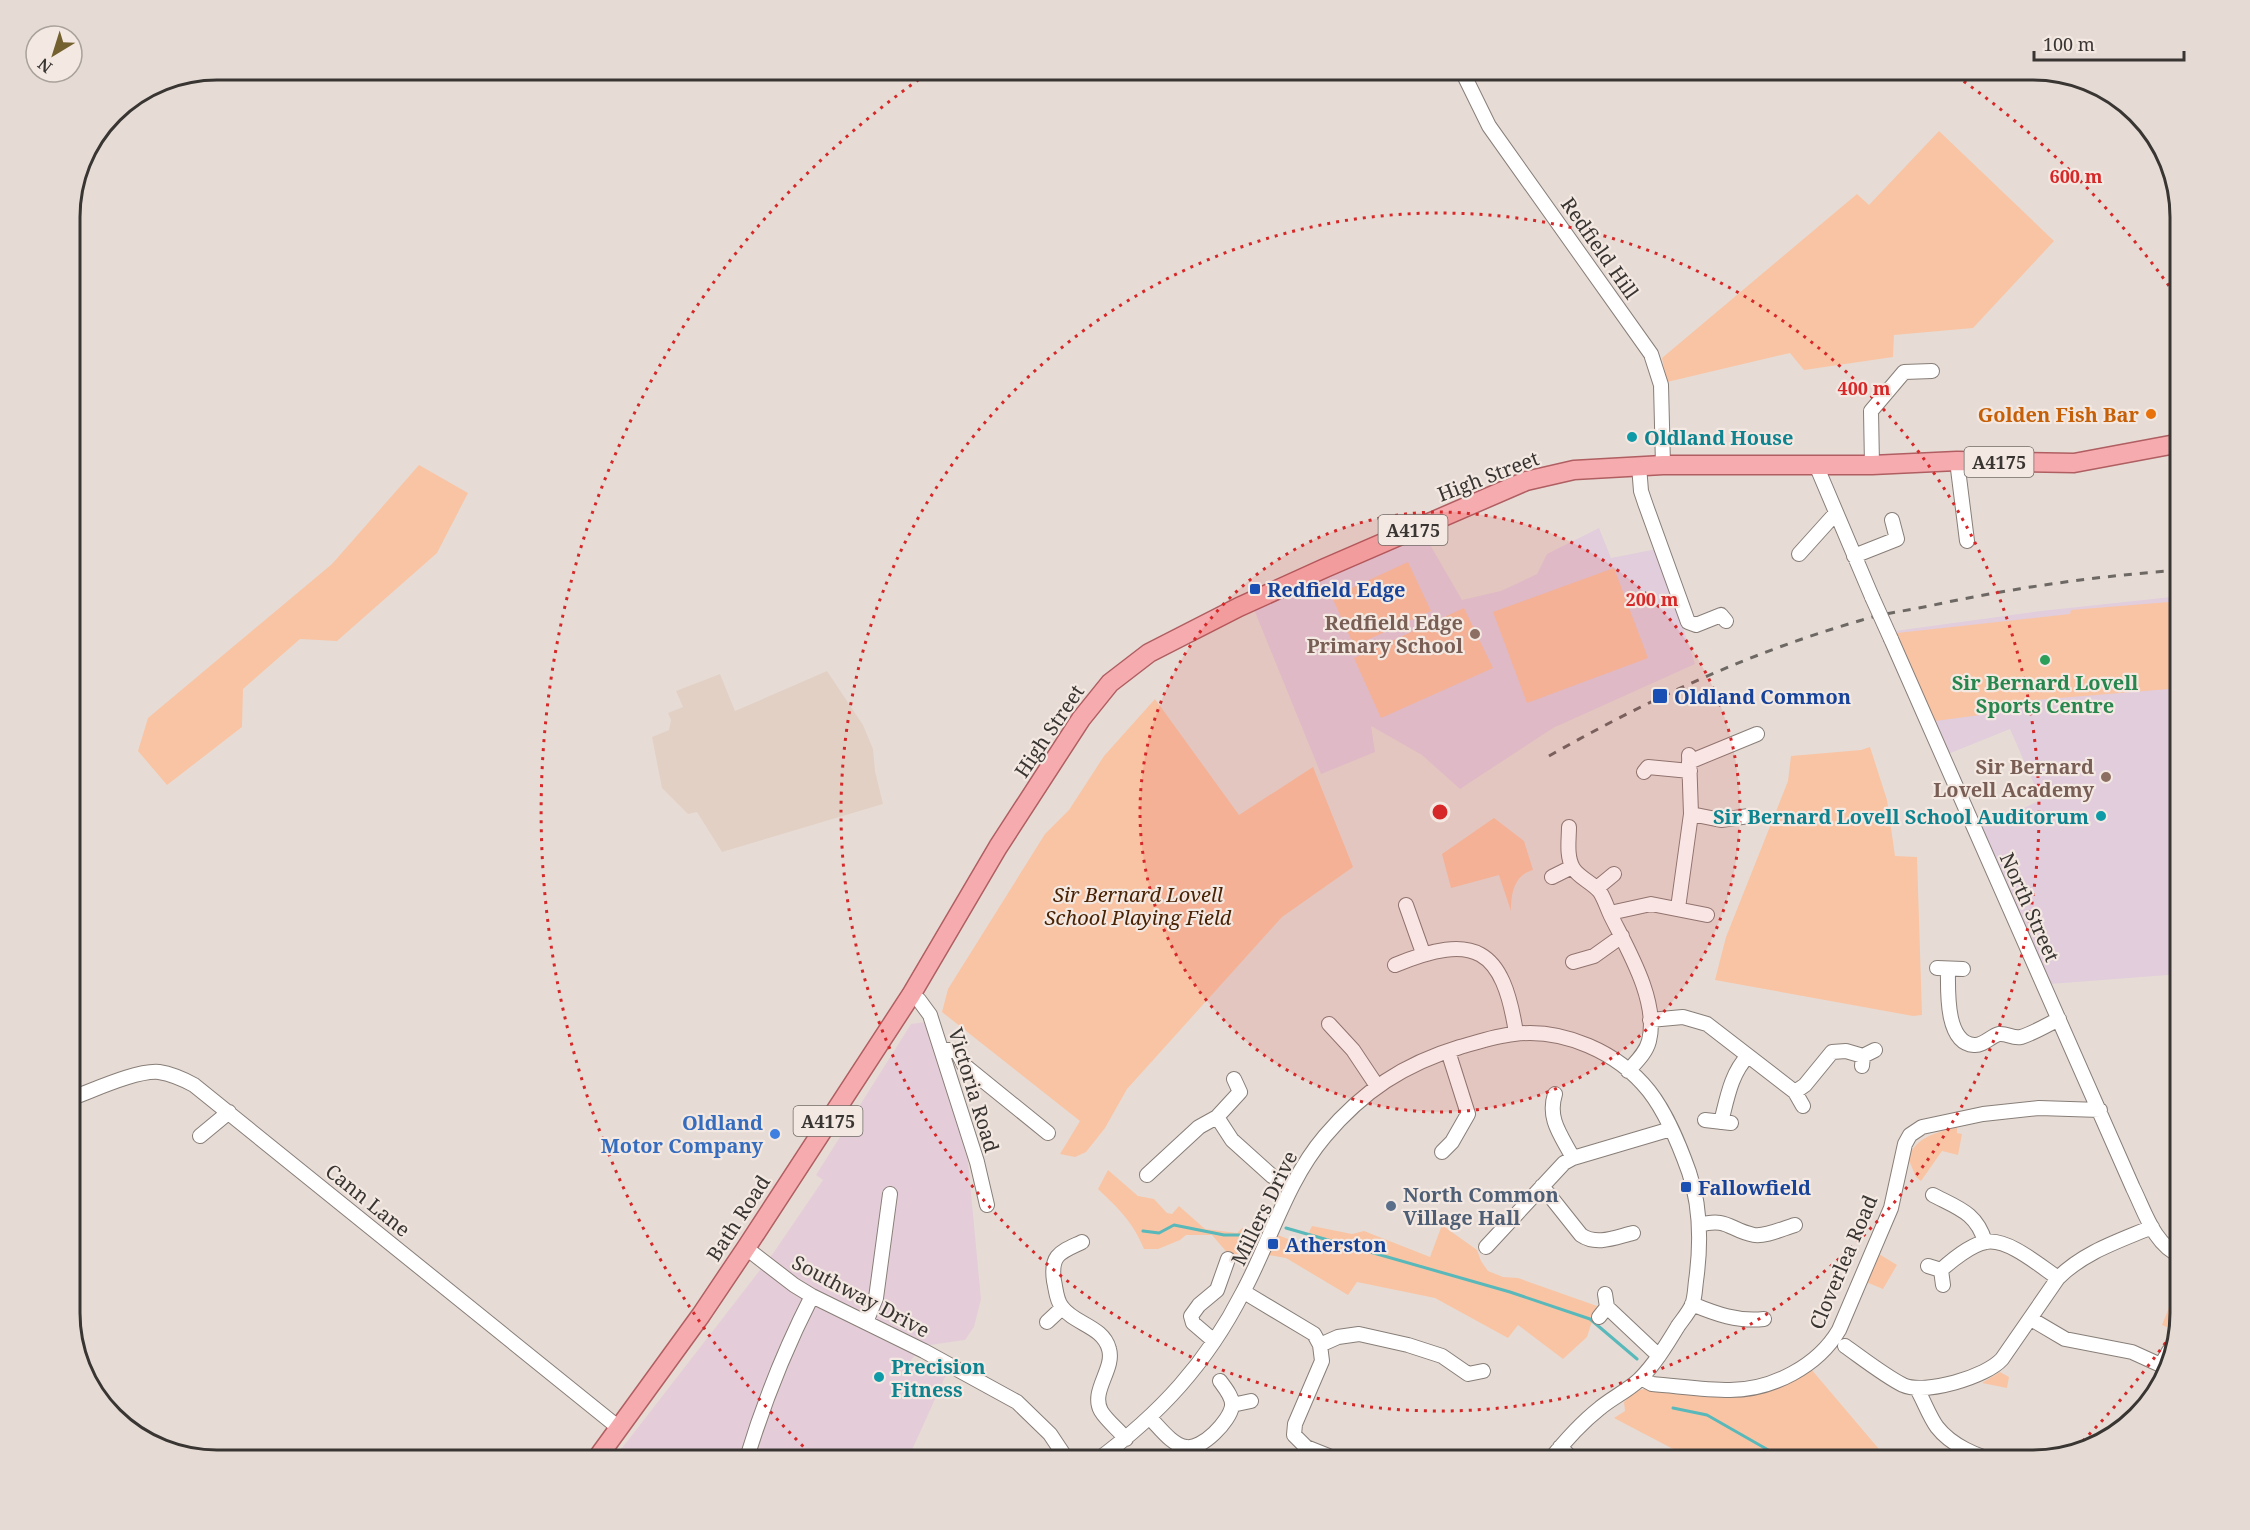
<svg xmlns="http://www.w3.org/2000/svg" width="2250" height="1530" font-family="'Noto Serif',serif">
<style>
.commercial{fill:#e4cdd8}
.built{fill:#e2d0c5}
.education{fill:#e1cddc}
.green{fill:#f9c4a4}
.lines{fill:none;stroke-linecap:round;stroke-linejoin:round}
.stream{stroke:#58b8ba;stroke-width:3}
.minor-casing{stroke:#887e78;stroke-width:16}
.major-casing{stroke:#b05e61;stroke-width:21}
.minor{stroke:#fff;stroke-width:14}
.major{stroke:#f6acaf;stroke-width:18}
.rail{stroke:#6e6864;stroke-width:3;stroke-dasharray:8 8;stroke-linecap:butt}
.minor-bridge-casing{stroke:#887e78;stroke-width:16;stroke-linecap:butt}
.minor-bridge{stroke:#fff;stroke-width:14}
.ring{fill:none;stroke:#d62828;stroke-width:3;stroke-dasharray:3 6}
.food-dot{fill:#e8710a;stroke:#f4e9e2;stroke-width:2}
.culture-dot{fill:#0f9aa8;stroke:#f4e9e2;stroke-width:2}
.transit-dot{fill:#1a4fb4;stroke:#f4e9e2;stroke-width:2}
.education-dot{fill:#8d6e63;stroke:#f4e9e2;stroke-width:2}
.leisure-dot{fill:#2e9e5b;stroke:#f4e9e2;stroke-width:2}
.shop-dot{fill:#3f7fe0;stroke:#f4e9e2;stroke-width:2}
.service-dot{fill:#5c6f8a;stroke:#f4e9e2;stroke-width:2}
.labels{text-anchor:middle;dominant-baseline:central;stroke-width:4.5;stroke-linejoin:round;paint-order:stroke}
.shield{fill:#f4e9e2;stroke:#716b67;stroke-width:1.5}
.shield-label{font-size:18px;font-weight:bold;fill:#393532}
.street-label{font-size:20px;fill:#393532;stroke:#f4e9e2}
.food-label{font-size:20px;font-weight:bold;fill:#c56008;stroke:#f4e9e2;text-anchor:end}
.culture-label{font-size:20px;font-weight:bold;fill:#0d838f;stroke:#f4e9e2;text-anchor:start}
.transit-label{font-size:20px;font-weight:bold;fill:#164399;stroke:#f4e9e2;text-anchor:start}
.education-label{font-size:20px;font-weight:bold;fill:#785e54;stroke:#f4e9e2;text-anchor:end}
.leisure-label{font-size:20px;font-weight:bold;fill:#27864d;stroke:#f4e9e2}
.park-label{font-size:20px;font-style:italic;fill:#492103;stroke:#f4e9e2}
.shop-label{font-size:20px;font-weight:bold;fill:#366cbe;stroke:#f4e9e2;text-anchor:end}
.service-label{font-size:20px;font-weight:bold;fill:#4e5e75;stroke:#f4e9e2;text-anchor:start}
.rim{fill:none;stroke:#393532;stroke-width:3}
.centre{fill:#d62828;stroke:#f4e9e2;stroke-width:3}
.ring-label{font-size:18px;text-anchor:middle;font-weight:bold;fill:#d62828;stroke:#f4e9e2;stroke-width:4.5;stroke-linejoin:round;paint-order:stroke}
</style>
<rect width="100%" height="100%" fill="#e6dcd5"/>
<path class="commercial" d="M926,1022l42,139 13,138 -7,28 -9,13 -42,6 -12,14 35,15 -39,86h-295l162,-209 49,-72 -7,-5 95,-151z"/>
<path class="built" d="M827,671l36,54 10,24 2,22 8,33 -161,48 -25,-40 -9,2 -26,-26 -10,-51 17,-7 2,-10 -3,-7 15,-6 -7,-16 44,-17 15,37z"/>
<path class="education" d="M1599,528l12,30 46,-9 38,115 -142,64 -93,61 -38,-34 -51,-29 4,26 -54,22 -68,-167 172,-71 37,64 39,-9 36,-17 10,-20z
M2181,596v378l-131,10 -68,-157 59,-27 -31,-71 -62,25 -53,-123 146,-20z"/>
<path class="green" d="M1939,131l115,110 -81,87 -79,7 -1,22 -89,13 -14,-17 -123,29 -5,-24 195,-164 12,11z
M419,465l49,28 -31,60 -100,88 -37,-2 -57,50 -1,38 -75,58 -29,-34 10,-33 184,-154z
M1408,562l23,49 -77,35 -22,-49z
M1614,568l34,90 -121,45 -34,-91z
M2181,601v87l-172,14 1,9 -75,10 -38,-88 173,-19 1,-4z
M1464,608l29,60 -112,50 -27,-60z
M1155,699l84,116 74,-48 40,100 -71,50 -155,172 -22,39 -19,24 -11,5 -15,-3 20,-33 -138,-109 6,-23 97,-155 24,-24 35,-54z
M1870,747l17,53 8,56 22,1 5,158 -9,1 -198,-36 11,-43 62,-156 3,-25 70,-6z
M1494,818l30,23 9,29c-19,5 -22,24 -22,41l-12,-36 -48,13 -9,-34z
M1957,1127v6l5,1 -4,21 -16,-4 -21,30 -5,-4 -8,-19c9,-22 28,-25 49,-31z
M1108,1170l30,26 16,3 13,14 5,1 7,-8 26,23 32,4 5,-5 19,1 41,15 -1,4 11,-22 40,8 12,-3 66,26 12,-32 35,25 4,11 7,10 15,6 15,1 79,28 -10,31 -24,22 -45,-34 -10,13 -73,-40 -78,-16 -9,13 -62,-37 -36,-6 -20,4 -18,-21h-26l-6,5 -22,9h-14c-11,-27 -25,-40 -46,-60z
M1879,1254l18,11 -14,24 -17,-7z
M2172,1300l9,4v10l-5,17 -14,-6z
M1811,1369l73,86 8,6h-196l-82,-43 11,-7 -1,-9 11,-11 9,-2 89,5h26l28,-10z
M2000,1372l9,5 -2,11 -25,-5z"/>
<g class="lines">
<path class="stream" d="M1286,1228l224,64 80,27 47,40
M1143,1231l16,2 15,-8 50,10h19l6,-4
M1673,1408l34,7 63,36 25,10"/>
<defs>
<path id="minor" d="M1461,69l28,57 162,228 10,31 2,80
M1957,461l10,80
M1816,465l56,132
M1872,465l-1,-54 33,-39 28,-1
M1639,466l2,25 4,12 43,119 8,3 25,-10 5,6
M1799,554l36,-40
M1854,556l43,-17 -5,-19
M1891,639l242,549c12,24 21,57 48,68
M1689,762l68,-28
M1644,772l4,-5 42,4
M1691,814l30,6 28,-4
M1569,827c0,12 -3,29 4,41 6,10 19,14 27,24 5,8 7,16 11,24 17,34 48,86 38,125 -3,12 -13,21 -21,30
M1552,877l20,-10
M1597,888l17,-14
M1406,905l17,48
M1678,908l13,-94 -2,-59
M1610,913l41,-9 56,11
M1573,962l21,-6 28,-20
M1395,965c80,-33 108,-17 121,68
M1937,968l26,1
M1948,969c0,20 -3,74 26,76 9,1 17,-9 25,-11 8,-1 14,5 22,3 13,-4 26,-12 38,-18
M911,995l8,5 11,15 47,147 10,43
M1650,1020l33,-3 24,7 88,68 10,-7 27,-33 14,-1 17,5
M1329,1024l24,26 24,36
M941,1049l16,2 7,14 84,68
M1862,1066l1,-10 12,-6
M1234,1079l6,13 -23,25 15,23 40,36 19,11
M1795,1092l8,14
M1555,1094c-8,25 6,41 18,64
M69,1099c23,-8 67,-29 90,-27 13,2 24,7 35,13l425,343
M1705,1120l26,3
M1721,1122c6,-23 10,-49 27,-66
M200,1136l29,-24
M1442,1152l10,-10 16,-28 -20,-63
M1147,1175l52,-48 18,-10
M1542,1186l39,49c16,11 35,2 52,-2
M1933,1195c25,13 44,18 52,47
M1699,1225c29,-8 30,5 55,10 11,2 30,-7 41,-10
M1082,1242c-21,10 -32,12 -28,39 2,8 2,19 8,26 12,17 41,19 47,42 6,20 -19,42 -8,62 6,10 18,19 25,28
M1486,1247l78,-84 9,-5 98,-29
M746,1248l48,37 18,11 112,55 93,51 33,32 18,27
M1928,1266l13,4c10,-9 31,-26 45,-28 22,-4 54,24 72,36
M1941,1270l2,15
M1244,1292l70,42 6,11 2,16 -27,63 -1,11 12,12 35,14
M1692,1304c24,10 46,18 72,15
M1607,1307l52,49
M1599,1317l8,-10 -2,-13
M2031,1319l34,20 67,13 33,15
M866,1322l10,-24 14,-104
M1047,1322l15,-14
M1214,1341l-21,-18 -2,-7 8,-11 18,-15 11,-31
M1320,1345l18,-8 21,-3 49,11 34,11 26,18 15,-3
M1845,1346c17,12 40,30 58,39 22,10 83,-8 99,-26l56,-81c26,-26 61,-37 94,-51
M2161,1365l8,-14
M1641,1378l11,6c26,2 52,6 78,6 42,0 88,-24 109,-60l52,-122 14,-64 5,-9 12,-8 61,-13 56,-6 61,2
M1917,1389c7,12 12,27 20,38 14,18 40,30 62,34
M1232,1405l19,-4
M1150,1418c10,10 22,27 36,29 16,3 44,-26 46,-41 1,-9 -7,-18 -12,-25
M1560,1447l15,14
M746,1461c17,-57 39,-112 66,-165
M1096,1461c64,-47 111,-98 147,-169 28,-52 43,-110 82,-156 38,-45 79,-72 135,-89 18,-5 35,-11 54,-13 49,-6 104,18 135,57 18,23 30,53 40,81 12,35 12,73 7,109 -1,7 -1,17 -4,24 -3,7 -9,14 -14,21 -11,18 -23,38 -39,54 -12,11 -27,18 -39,28 -19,15 -36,34 -51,53
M1422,1461l1,-1"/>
<path id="major" d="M595,1461l106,-146 45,-67 165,-253 87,-148 83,-128 29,-36 39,-30 90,-46 86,-39 201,-87 48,-11 89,-5h209l85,-4 117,2 107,-20"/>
</defs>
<use href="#minor" class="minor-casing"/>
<use href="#major" class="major-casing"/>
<use href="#minor" class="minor"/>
<use href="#major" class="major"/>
<path class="rail" d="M1549,756c100,-57 202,-104 313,-136 21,-7 44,-9 67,-14 83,-18 167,-30 252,-36"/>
<defs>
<path id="minor-bridge" d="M1872,597l19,42"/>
</defs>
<use href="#minor-bridge" class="minor-bridge-casing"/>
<use href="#minor-bridge" class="minor-bridge"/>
</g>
<circle cx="1440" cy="812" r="300" fill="#d62828" fill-opacity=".12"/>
<g class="ring">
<circle cx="1440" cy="812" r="300"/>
<circle cx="1440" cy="812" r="599"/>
<path d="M2176 1328A899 899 0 0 1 2076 1448M816 1459A899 899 0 0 1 931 71M1949 71A899 899 0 0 1 2181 303"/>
</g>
<circle class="food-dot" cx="2151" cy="414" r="6"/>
<g class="culture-dot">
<circle cx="1632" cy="437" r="6"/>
<circle cx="2101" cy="816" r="6"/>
<circle cx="879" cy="1377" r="6"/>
</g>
<g class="transit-dot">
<rect x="1249" y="583" width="12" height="12" rx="3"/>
<rect x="1652" y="688" width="16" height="16" rx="3"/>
<rect x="1680" y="1181" width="12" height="12" rx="3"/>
<rect x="1267" y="1238" width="12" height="12" rx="3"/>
</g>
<g class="education-dot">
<circle cx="1475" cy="634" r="6"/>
<circle cx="2106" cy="777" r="6"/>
</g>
<circle class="leisure-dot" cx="2045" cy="660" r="6"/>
<circle class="shop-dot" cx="775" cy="1134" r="6"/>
<circle class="service-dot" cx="1391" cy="1206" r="6"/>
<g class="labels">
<g class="shield">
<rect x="1964.5" y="447" width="69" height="30" rx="4.5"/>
<rect x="1378.5" y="515" width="69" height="30" rx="4.5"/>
<rect x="793.5" y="1106" width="69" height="30" rx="4.5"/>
</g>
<g class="shield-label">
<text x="1999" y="462">A4175</text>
<text x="1413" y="530">A4175</text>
<text x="828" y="1121">A4175</text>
</g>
<g class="street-label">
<text transform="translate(1600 248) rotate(55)">Redfield Hill</text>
<text transform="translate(1488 476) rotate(-21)">High Street</text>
<text transform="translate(1049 731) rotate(-56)">High Street</text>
<text transform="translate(2030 907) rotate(66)">North Street</text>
<text transform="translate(974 1090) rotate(73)">Victoria Road</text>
<text transform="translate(368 1200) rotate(39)">Cann Lane</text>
<text transform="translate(1264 1208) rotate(-64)">Millers Drive</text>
<text transform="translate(738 1218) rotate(-57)">Bath Road</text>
<text transform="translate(1843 1262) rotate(-67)">Cloverlea Road</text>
<text transform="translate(861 1296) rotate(28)">Southway Drive</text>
</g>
<g class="food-label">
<text x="2139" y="414">Golden Fish Bar</text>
</g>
<g class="culture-label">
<text x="1644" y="437">Oldland House</text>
<text x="2089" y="816" text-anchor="end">Sir Bernard Lovell School Auditorum</text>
<text x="891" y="1366">Precision<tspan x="891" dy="23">Fitness</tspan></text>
</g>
<g class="transit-label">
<text x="1267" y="589">Redfield Edge</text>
<text x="1674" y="696">Oldland Common</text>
<text x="1698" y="1187">Fallowfield</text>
<text x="1285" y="1244">Atherston</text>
</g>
<g class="education-label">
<text x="1463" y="622">Redfield Edge<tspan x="1463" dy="23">Primary School</tspan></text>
<text x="2094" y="766">Sir Bernard<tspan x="2094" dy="23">Lovell Academy</tspan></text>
</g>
<g class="leisure-label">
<text x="2045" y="682">Sir Bernard Lovell<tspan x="2045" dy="23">Sports Centre</tspan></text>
</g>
<g class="park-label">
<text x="1138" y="894">Sir Bernard Lovell<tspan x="1138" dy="23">School Playing Field</tspan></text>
</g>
<g class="shop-label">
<text x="763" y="1122">Oldland<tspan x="763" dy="23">Motor Company</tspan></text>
</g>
<g class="service-label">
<text x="1403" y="1194">North Common<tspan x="1403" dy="23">Village Hall</tspan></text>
</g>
</g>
<path d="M0 0H2250V1530H0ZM217 80H2033A137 137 0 0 1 2170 217V1313A137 137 0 0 1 2033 1450H217A137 137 0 0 1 80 1313V217A137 137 0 0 1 217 80Z" fill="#e5dbd4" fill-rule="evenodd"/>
<path class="rim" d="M217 80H2033A137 137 0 0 1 2170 217V1313A137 137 0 0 1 2033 1450H217A137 137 0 0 1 80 1313V217A137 137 0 0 1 217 80Z"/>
<circle cx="1440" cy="812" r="9" class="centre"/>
<g class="ring-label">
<text x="2076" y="183">600 m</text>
<text x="1864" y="395">400 m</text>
<text x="1652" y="606">200 m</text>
</g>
<g transform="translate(54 54) rotate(218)"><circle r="28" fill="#f4e9e2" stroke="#a9a19c" stroke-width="1.5"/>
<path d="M0-4.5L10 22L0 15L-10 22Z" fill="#73612f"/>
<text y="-9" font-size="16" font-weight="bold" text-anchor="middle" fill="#393532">N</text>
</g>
<path d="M2034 51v9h150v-9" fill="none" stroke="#393532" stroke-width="3"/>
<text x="2043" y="51" font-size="18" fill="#393532" stroke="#f4e9e2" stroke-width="4.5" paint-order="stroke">100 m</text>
</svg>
